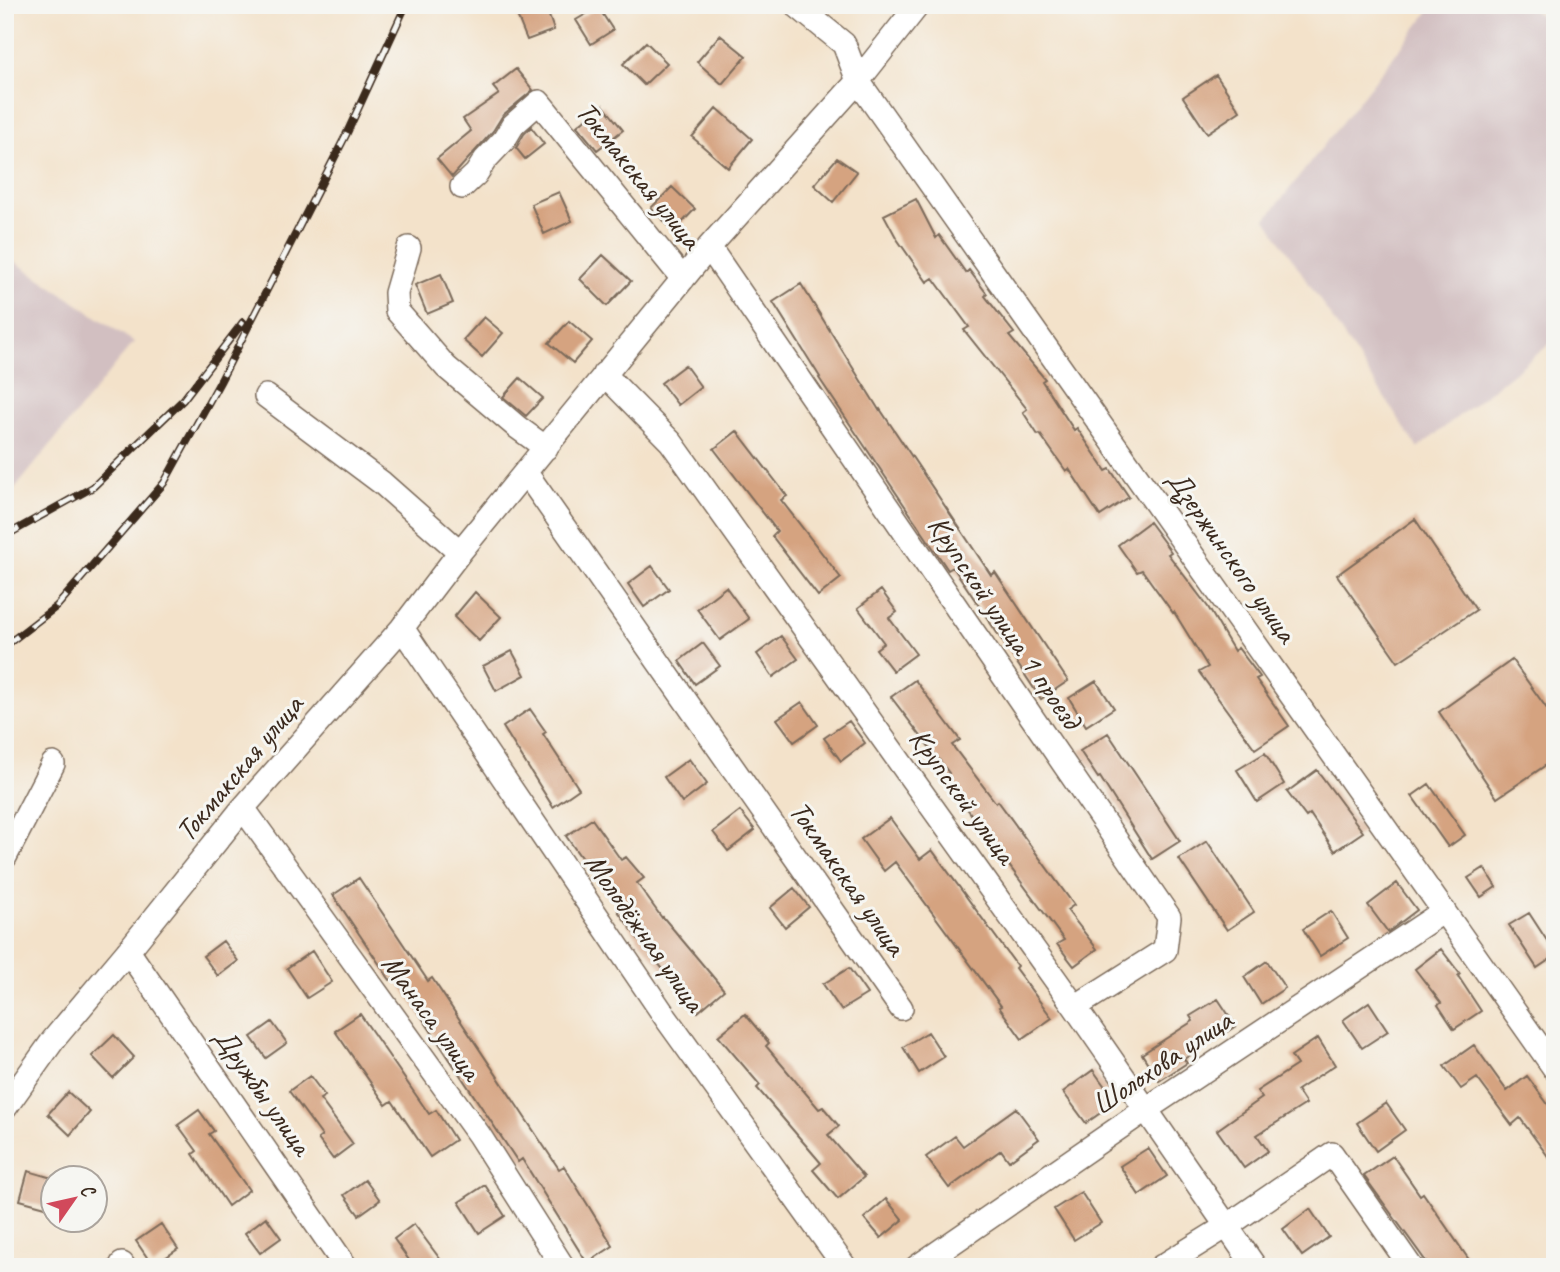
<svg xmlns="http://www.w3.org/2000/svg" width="1560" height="1272" font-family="Caveat,sans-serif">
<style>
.industrial{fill:#d2bfc1}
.building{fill:#d5a380}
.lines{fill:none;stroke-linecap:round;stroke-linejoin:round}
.minor-casing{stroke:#7b6a5a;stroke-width:26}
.minor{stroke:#fff;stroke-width:23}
.rail-casing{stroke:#3b2a1e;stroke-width:8}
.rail{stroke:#f6f6f2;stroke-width:5;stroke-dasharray:16;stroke-linecap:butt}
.labels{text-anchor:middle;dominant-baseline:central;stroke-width:6;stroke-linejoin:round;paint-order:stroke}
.street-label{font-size:30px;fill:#3b2a1e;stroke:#f6f6f2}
</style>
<rect width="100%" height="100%" fill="#f6f6f2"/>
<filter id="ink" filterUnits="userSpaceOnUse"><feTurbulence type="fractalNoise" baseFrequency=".0143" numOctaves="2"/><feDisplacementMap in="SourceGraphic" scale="14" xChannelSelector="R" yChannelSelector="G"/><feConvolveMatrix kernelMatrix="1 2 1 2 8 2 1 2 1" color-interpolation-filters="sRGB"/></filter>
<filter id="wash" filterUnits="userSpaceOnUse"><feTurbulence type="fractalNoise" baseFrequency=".00686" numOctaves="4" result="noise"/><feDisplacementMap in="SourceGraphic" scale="28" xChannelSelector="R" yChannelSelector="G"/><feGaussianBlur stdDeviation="1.57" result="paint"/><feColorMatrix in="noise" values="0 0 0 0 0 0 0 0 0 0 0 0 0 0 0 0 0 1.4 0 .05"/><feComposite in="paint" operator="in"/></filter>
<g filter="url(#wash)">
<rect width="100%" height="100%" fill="#f3e2ca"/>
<path class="industrial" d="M1434,5h93l28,22v313l-137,108 -152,-229z
M5,255l129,87 -129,159z"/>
<g id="blocks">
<path class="building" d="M527,5h18l9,25 -27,10 -12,-30z
M598,7l15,23 -22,14 -15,-24z
M720,35l26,21 -24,28 -25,-22z
M646,42l21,21 -23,22 -21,-21z
M516,69l17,21 -30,25 -10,16 -41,46 -15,-18 34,-28 -8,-12 36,-25 -6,-7z
M1216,75l24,36 -33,22 -24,-36z
M603,105l20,25 -26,20 -20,-24z
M717,108l35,31 -24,29 -36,-31z
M531,127l13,17 -19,15 -9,-11 8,-14z
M837,158l20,14 -24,30 -19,-17z
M672,187l23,22 -21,22 -23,-23z
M559,192l13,29 -28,13 -13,-30z
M916,199l20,39 3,-3 27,38 3,-3 18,24 -2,2 29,37 -5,3 36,43 -3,2 32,49 3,-2 29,43 4,-2 19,28 -29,19 -31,-47 -3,2 -26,-37 -2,1 -15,-23 4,-3 -63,-79 5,-3 -36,-49 -6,4 -30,-43 -13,-24z
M603,255l28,26 -24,25 -27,-27z
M441,274l12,29 -26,11 -12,-29z
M801,284l78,126 1,-1 111,166 4,-3 73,109 -27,18 -88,-132 -5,3 -27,-40 -102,-152 1,-1 -47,-75z
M484,317l19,16 -21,24 -19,-17z
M569,321l23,20 -19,22 -24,-20z
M685,365l16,22 -23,18 -17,-22z
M520,378l23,20 -17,18 -23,-19z
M737,431l50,65 -6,4 60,78 -23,18 -46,-60 5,-5 -63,-82z
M1415,519l61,91 -78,52 -61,-87z
M1149,522l22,30 -3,2 40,53 26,44 4,-3 22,29 -4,2 33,47 -34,23 -56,-77 9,-5 -34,-55 -1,1 -31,-43 -5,2 -19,-27z
M652,566l17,23 -25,18 -16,-23z
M726,587l23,32 -29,21 -23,-31z
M881,590l16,22 -8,6 27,36 -23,17 -17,-22 8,-6 -26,-35z
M475,592l26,25 -22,24 -25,-24z
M781,636l17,23 -25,18 -16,-23z
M703,643l17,23 -25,18 -16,-23z
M512,651l13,24 -29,16 -13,-25z
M1512,660l43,60v39l-58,39 -58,-86z
M915,680l45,60 -8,5 44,58 2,-2 76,104 -7,5 30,39 -23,17 -17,-22 7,-4 -104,-141 -2,2 -17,-22 8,-6 -58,-76z
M1096,681l18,27 -28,18 -17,-28z
M802,702l16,23 -24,17 -17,-23z
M530,709l16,23 -3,2 36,55 -26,18 -50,-80z
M849,721l16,22 -24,18 -17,-23z
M1108,733l72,108 -28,18 -52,-82 -2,1 -18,-27z
M1265,753l19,31 -27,18 -20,-32z
M689,759l18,25 -25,19 -18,-26z
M1317,770l46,62 -28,19 -25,-37 -4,3 -19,-25z
M1429,784l36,51 -17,12 -36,-51z
M740,811l15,19 -27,21 -15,-19z
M890,818l30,41 12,-9 85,116 -2,2 37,50 -30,21 -23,-32 2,-1 -106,-144 -11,9 -23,-32z
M592,819l29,41 5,-3 18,21 -7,5 25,35 1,-1 61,73 -26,22 -59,-72 -21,-29 6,-4 -43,-52 -1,1 -14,-20z
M1207,841l47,71 -27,18 -48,-71z
M1484,868l12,19 -15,10 -13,-19z
M359,878l69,103 4,-3 127,191 5,-3 49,80 -26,17 -65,-104 -4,3 -123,-185 -5,3 -57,-85z
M1397,883l20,27 -29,22 -20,-27z
M794,888l15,19 -24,20 -15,-19z
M1331,911l17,27 -28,18 -17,-27z
M1529,913l26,40v3l-18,12 -28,-43z
M223,941l15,20 -20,15 -15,-20z
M1441,949l19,25 -2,2 23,35 -27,18 -16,-24 3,-2 -26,-34z
M312,951l20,31 -25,16 -20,-30z
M1267,961l18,27 -24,16 -17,-27z
M849,968l18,26 -26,16 -18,-26z
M1218,999l18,27 -52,33 3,4 -28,18 -17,-27 51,-33 -3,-5z
M1369,1002l19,29 -26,17 -19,-28z
M360,1014l69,100 7,-4 19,30 -25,17 -38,-56 -6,4 -51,-74z
M745,1014l24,29 -3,3 53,63 4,-2 16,19 -11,9 36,42 -26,22 -25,-29 8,-7 -64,-75 3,-3 -42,-49z
M272,1022l15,21 -21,15 -15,-21z
M928,1032l16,25 -25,16 -16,-26z
M114,1035l20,22 -21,21 -21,-22z
M1318,1038l17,27 -38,25 9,14 -49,31 11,16 -24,17 -27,-38 45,-32 -5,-7 40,-26 -6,-9z
M1474,1045l33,46 20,-15 28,38v52l-35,-48 -8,7 -35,-47 -16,11 -17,-23z
M1093,1070l23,32 -30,21 -23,-31z
M310,1076l15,20 -5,3 33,45 -20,15 -15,-20 4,-3 -33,-45z
M68,1092l22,20 -20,23 -22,-21z
M1386,1103l19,27 -29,21 -19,-28z
M1016,1108l23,31 -30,22 -8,-11 -52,38 -23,-31 29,-21 8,10z
M199,1110l15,21 -5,3 40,56 -21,16 -35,-52 4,-3 -19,-26z
M1148,1148l19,28 -28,19 -19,-29z
M1393,1156l27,39 3,-2 51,74h-44l-66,-91z
M28,1171l24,7v19l-3,11 -29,-8z
M365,1180l15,20 -21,15 -15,-20z
M485,1185l20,31 -26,17 -20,-31z
M1081,1192l20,31 -27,17 -20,-31z
M886,1199l17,21 -22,18 -17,-20z
M1310,1209l19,28 -27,19 -19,-27z
M266,1217l15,21 -21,15 -15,-20z
M161,1224l17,25 -25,17 -17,-25z
M414,1224l32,43h-32l-20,-28z"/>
</g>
</g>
<g filter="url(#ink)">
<use href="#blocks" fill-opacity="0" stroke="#7b6a5a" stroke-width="2"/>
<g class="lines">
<defs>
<path id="minor" d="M796,5l48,39 14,37 697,988
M462,187l14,-13 9,-14 19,-20 9,-15 26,-23 144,177
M709,247l460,670 -4,33 -90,57
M409,248l-13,45 1,18 49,56 71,60 29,21
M604,374l67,68 404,565 180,260
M266,396l116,87 78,69
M526,473l375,535
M402,628l264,390 179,249
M243,808l236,327 84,132
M5,857l48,-93
M128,951l218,316
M5,1108l49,-69 74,-88 115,-143 159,-180 58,-76 249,-305 149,-166 60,-76
M122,1264l2,3
M917,1267l228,-157 299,-199
M1161,1267l66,-41 105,-72 79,113"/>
</defs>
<use href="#minor" class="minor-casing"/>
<use href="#minor" class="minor"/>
<defs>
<path id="rail" d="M5,536l88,-49 90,-87 60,-78
M5,646l52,-40 107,-123 57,-103 125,-245 60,-130"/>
</defs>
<use href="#rail" class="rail-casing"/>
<use href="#rail" class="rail"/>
</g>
</g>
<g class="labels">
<g class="street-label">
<text transform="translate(639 175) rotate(51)">Токмакская улица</text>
<text transform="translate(1232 556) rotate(55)">Дзержинского улица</text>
<text transform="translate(1005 622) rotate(56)">Крупской улица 1 проезд</text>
<text transform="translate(239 768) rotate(-50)">Токмакская улица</text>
<text transform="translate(963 796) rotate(54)">Крупской улица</text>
<text transform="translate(848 878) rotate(55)">Токмакская улица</text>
<text transform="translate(645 932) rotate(55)">Молодёжная улица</text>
<text transform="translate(432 1017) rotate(54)">Манаса улица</text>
<text transform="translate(1162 1062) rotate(-34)">Шолохова улица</text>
<text transform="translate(263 1091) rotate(55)">Дружбы улица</text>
</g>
</g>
<rect width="1560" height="1272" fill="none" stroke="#f6f6f2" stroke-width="28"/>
<g transform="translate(74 1199) rotate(56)"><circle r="33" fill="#f6f6f2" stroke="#aba49d" stroke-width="2"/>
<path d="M0-5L12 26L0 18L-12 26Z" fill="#d1495b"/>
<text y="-10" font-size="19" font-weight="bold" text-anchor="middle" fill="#3b2a1e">С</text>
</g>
</svg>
